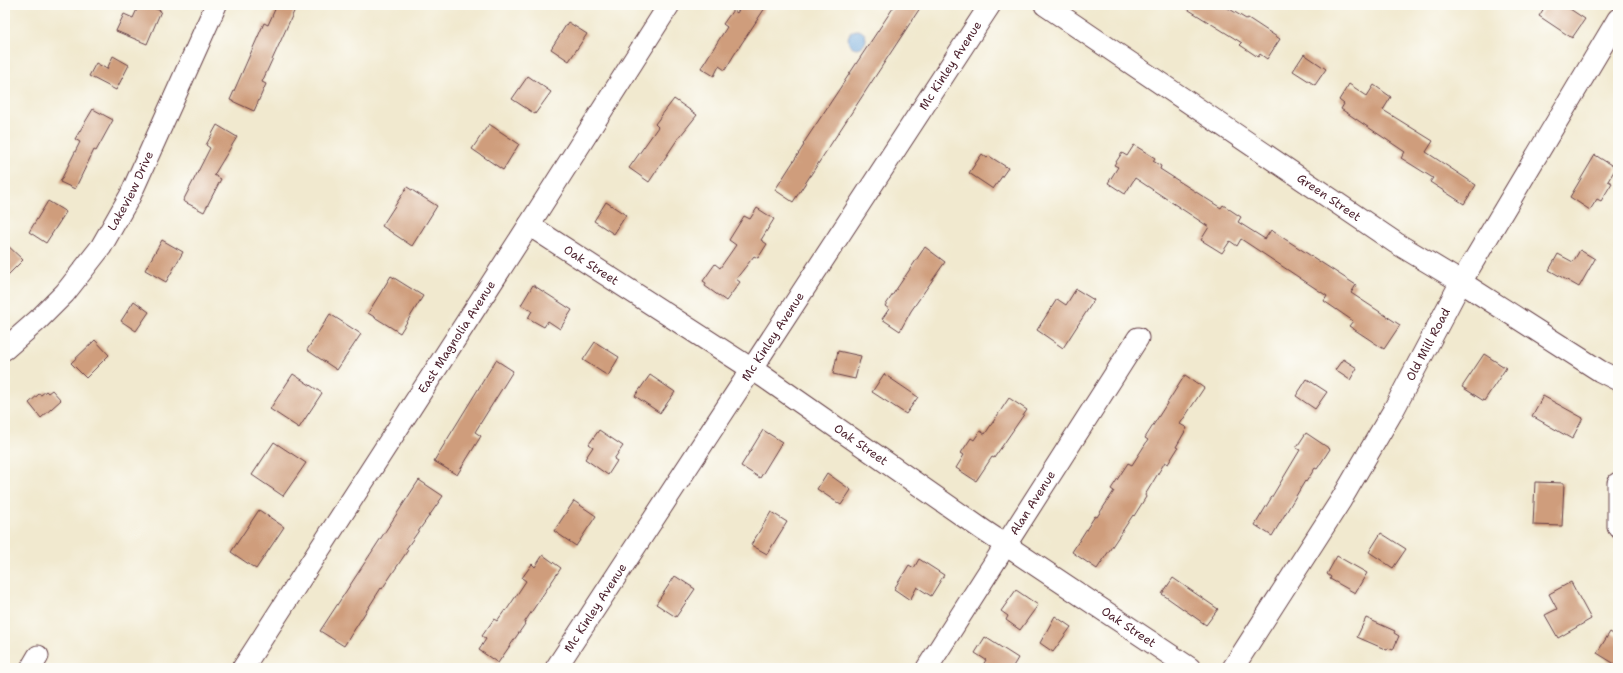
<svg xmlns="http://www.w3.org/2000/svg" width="1623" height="673" font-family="'Shantell Sans',sans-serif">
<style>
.water{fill:#6da7dd;stroke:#5c6384}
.building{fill:#cf9d7c}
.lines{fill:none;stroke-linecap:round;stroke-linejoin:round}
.minor-casing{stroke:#633d44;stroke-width:23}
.minor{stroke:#fff;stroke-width:21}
.labels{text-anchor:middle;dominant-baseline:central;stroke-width:3;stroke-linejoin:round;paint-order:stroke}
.street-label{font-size:12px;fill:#4a1f2b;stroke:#fdfcf7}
</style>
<rect width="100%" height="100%" fill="#fdfcf7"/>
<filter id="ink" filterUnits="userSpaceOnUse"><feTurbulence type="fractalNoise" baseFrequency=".025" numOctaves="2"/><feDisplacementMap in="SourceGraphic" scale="8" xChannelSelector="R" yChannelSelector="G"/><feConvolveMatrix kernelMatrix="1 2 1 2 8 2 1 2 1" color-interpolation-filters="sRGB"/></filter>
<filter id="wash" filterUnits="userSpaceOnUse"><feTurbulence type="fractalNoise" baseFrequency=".012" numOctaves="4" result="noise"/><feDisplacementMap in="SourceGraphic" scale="16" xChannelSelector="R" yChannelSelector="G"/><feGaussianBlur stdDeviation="0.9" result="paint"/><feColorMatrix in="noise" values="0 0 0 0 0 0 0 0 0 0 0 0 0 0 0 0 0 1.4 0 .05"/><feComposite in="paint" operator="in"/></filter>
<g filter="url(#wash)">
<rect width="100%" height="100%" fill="#f1e9cf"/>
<path class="water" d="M848 39a9 9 0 1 1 18 0a9 9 0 1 1-18 0Z"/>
<g id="blocks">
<path class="building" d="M139,5h7l15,6 -14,33 -31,-13 8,-17 9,4z
M277,5h20l-35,77 4,2 -12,27 -24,-11 34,-77 4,2z
M742,5h25l-33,50 -9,15 -6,-4 -5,10 -13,-8 26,-41 -4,-3 10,-14 4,3z
M895,5h27l-129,197 -18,-12 29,-45 -1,-1z
M1181,5h42l23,14 2,-1 32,21 -13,20 -7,-5 -2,3 -18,-12 2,-2z
M1546,5h18l21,14 -13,19 -33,-22z
M568,22l19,12 -18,27 -18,-12z
M1304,54l22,15 -11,16 -22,-14z
M113,56l16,9 -13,25 -27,-14 7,-13 11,6z
M528,76l23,16 -16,22 -23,-15z
M1349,84l18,12 7,-11 17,12 -8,13 50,31 -7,11 50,33 -12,19 -34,-22 3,-4 -32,-20 4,-6 -64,-43 3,-5 -5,-4z
M674,99l23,16 -20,25 -28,42 -20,-14 29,-41 -3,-3z
M93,109l20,11 -17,31 -2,-1 -19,39 -15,-7 20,-40 -5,-3z
M489,124l30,20 -16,26 -31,-21z
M217,125l20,12 -23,38 7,4 -17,33 -21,-11 27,-53 -4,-3z
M1134,145l21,13 -2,3 8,5 -1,3 61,39 2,-3 18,12 -3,5 27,17 6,-9 85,55 -5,8 49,32 -16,24 -35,-23 4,-5 -29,-20 3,-5 -86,-57 -4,7 -7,-5 -8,12 -21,-13 8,-13 -74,-49 -10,16 -17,-11 10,-16 -4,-2 8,-12 5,3z
M982,154l5,4 2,-2 19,12 -15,21 -24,-16z
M1595,155l21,13 -8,13 4,2 -11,18 -4,-2 -7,11 -20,-13z
M407,187l30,19 -25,40 -30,-20z
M48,201l18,11 -20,31 -17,-11z
M606,202l20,13 -12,19 -20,-13z
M757,208l17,11 -13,21 6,4 -9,14 -4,-2 -18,23 4,3 -14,19 -21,-15 1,-3 -3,-2 12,-17 5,4 16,-23 -7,-5 15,-24 6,3z
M162,240l21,12 -17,30 -21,-12z
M5,243l18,17 -18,18z
M925,247l20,15 -34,49 -11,20 -18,-12 7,-10 -4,-3z
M1580,250l15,9 -16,28 -30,-17 9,-16 15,8z
M391,276l32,20 -23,37 -32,-20z
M533,285l39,25 -12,19 -12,-8 -4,6 -16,-9 4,-7 -11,-6z
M1076,289l18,11 -31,48 -26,-18 20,-31 9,6z
M134,301l15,11 -13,19 -15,-10z
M330,314l31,20 -24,36 -30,-20z
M95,340l14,15 -23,23 -15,-15z
M595,342l24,15 -11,19 -25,-16z
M838,351l23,5 -6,23 -22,-5z
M1484,354l22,14 -22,33 -22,-14z
M1343,359l14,9 -7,12 -15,-10z
M496,360l17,11 -38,61 6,4 -24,39 -23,-14z
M293,374l29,19 -23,35 -29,-19z
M884,374l34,23 -12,17 -34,-22z
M650,375l25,17 -15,21 -25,-17z
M1185,375l19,13 -24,36 7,4 -11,19 2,1 -10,16 -3,-2 -20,33 1,2 -12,19 -1,-1 -36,54 -25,-17 23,-36 2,1 17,-26 -3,-2 17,-26 4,2 16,-25 -3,-2z
M1307,379l20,13 -12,17 -19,-13z
M52,390l9,10 -20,18 -12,-15 10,-9 2,1 5,-4 2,2z
M1543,396l40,22 -11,21 -40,-23z
M1009,398l18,12 -33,48 -2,-1 -16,24 -20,-13 8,-13 -3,-2 10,-15 3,2 6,-9 5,3z
M599,430l24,16 -9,13 3,2 -9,14 -23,-16 8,-12 -4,-3z
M763,430l19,12 -22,36 -19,-12z
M1306,433l24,16 -13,20 -2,-1 -9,14 -1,-1 -33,55 -17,-11 45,-75 -4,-2z
M274,442l32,21 -23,33 -31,-21z
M827,473l24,17 -10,15 -24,-16z
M419,480l24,16 -37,53 2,1 -26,39 -1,-1 -37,58 -24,-15z
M1535,482l29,1 -2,43 -29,-1z
M574,501l22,15 -20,30 -22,-15z
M259,510l25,17 -28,42 -25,-17z
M771,512l16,10 -20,32 -16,-9z
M1381,533l25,16 -13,19 -24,-16z
M543,555l18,13 -37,55 1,1 -27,39 -19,-13 7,-11 -4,-3 12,-17 3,2 8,-11 1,1 20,-30 -4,-3 10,-14 3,3z
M1337,556l30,17 -12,20 -25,-14 1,-2 -4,-3z
M919,559l25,16 -13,21 -14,-9 -7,13 -16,-11 15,-24 5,3z
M675,576l20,13 -19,28 -20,-13z
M1173,578l45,31 -12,16 -44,-31z
M1571,582l20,37 -33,19 -13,-23 12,-6 -8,-15z
M1016,590l22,15 -18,25 -14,-10 2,-4 -7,-5z
M1055,616l16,11 -18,25 -13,-9z
M1366,618l29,13 -1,2 5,3 -6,14 -5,-2 -1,2 -30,-13z
M1610,632l8,5v29l-21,-13z
M985,637l33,21 -6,10h-31l5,-8 -11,-7z"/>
</g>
</g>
<g filter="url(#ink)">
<use href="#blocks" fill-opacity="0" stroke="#633d44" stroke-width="1"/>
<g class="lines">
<defs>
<g id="minor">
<path id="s1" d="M1045,5l351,238 65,39 139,89 18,9"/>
<path id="s2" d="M529,225l235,152 219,153 207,138"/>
<path id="s3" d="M5,349l33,-29 27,-27 36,-46 29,-51 86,-191"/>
<path d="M1618,483v44"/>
<path d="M31,668l7,-12"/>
<path id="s4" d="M243,668l286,-443 140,-220"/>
<path id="s5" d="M556,668l434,-663"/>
<path id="s6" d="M927,668l211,-330"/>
<path id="s7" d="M1233,668l108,-168 52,-89 68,-129 157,-263"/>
</g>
</defs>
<use href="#minor" class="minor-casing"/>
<use href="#minor" class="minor"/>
</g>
</g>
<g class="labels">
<g class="street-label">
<text stroke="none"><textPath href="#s5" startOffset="720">Mc Kinley Avenue</textPath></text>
<text stroke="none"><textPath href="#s3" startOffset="204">Lakeview Drive</textPath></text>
<text stroke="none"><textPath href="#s1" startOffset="343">Green Street</textPath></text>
<text stroke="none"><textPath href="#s2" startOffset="74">Oak Street</textPath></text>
<text stroke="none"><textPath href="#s5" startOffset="396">Mc Kinley Avenue</textPath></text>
<text stroke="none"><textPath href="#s4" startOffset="394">East Magnolia Avenue</textPath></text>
<text stroke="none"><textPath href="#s7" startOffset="378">Old Mill Road</textPath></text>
<text stroke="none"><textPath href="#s2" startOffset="398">Oak Street</textPath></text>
<text stroke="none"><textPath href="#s6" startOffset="196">Alan Avenue</textPath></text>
<text stroke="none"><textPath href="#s5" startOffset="72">Mc Kinley Avenue</textPath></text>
<text stroke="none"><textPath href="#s2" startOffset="722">Oak Street</textPath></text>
</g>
</g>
<rect width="1623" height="673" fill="none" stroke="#fdfcf7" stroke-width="20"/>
</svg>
